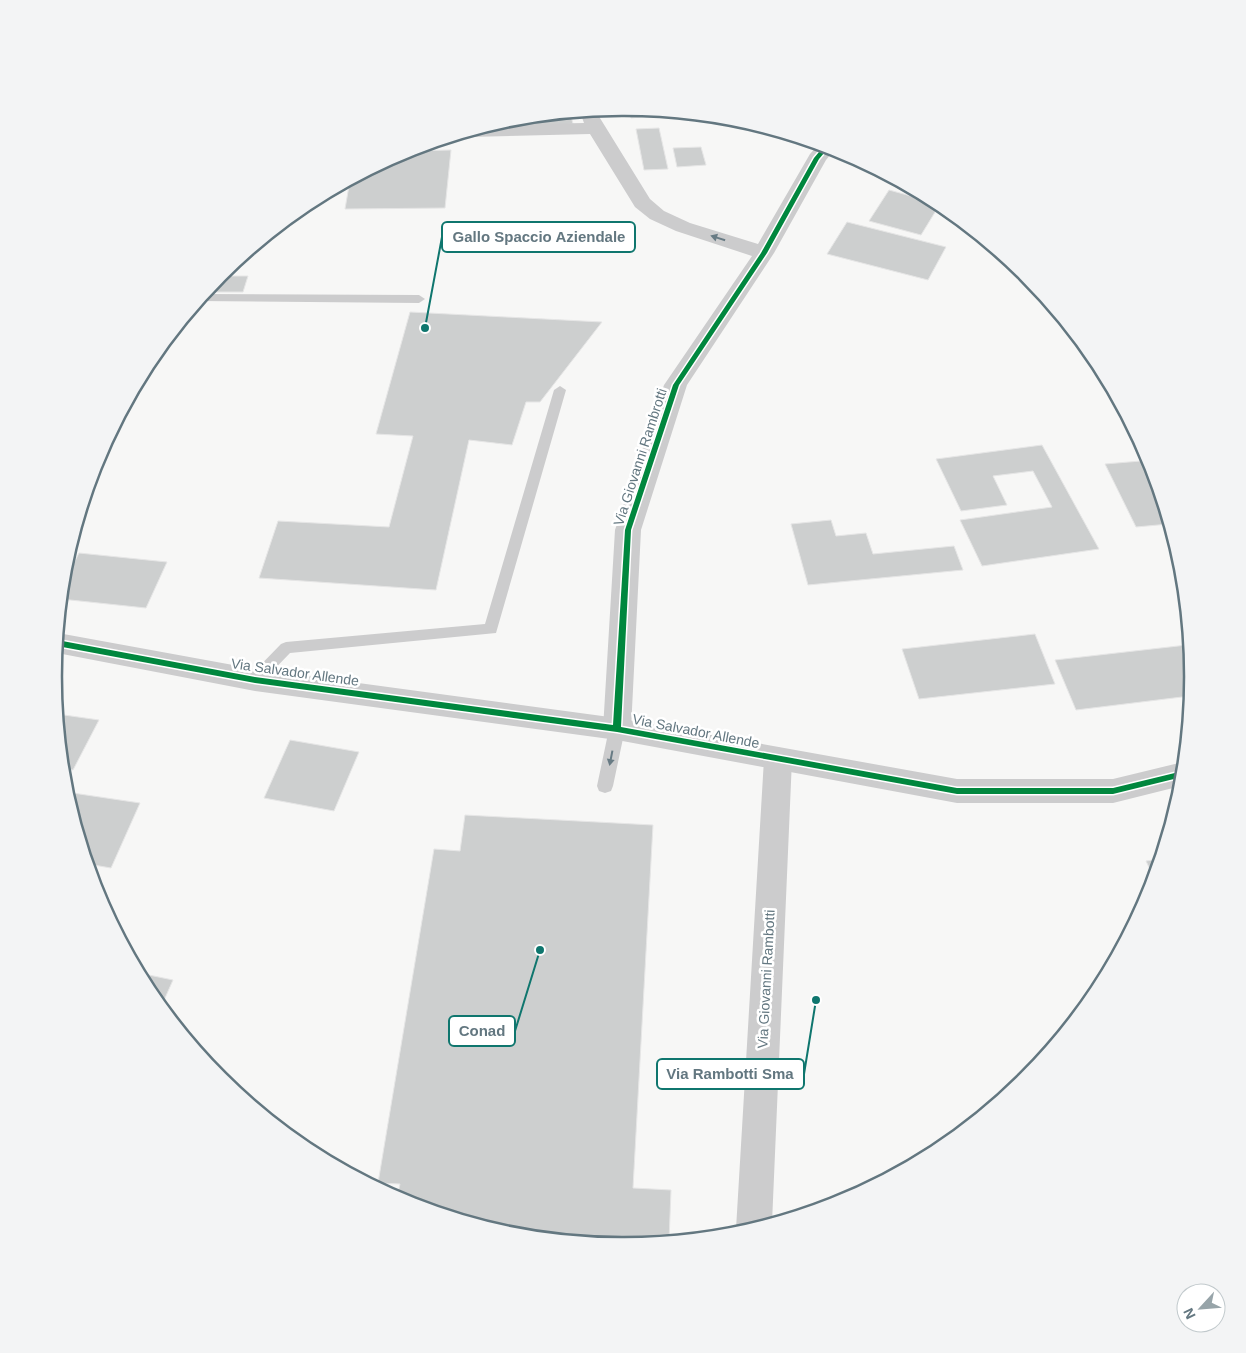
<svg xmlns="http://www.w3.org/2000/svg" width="1246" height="1353" font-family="Arial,sans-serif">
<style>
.building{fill:#cdcfcf;stroke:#e6e6e6}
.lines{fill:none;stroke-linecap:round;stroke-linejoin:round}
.service{fill:#cccccd;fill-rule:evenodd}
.minor{fill:#cccccd;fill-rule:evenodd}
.tertiary{fill:#cccccd;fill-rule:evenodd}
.cycleway-casing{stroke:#fff;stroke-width:3}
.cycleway{fill:#00873e;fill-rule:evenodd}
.oneway{fill:#687b84}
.labels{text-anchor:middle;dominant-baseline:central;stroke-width:5;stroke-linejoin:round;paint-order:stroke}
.street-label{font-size:14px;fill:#637780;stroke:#fff}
.rim{fill:none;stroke:#637780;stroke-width:2.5}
.leader{fill:none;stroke:#0f766e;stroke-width:2}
.callout-dot{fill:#0f766e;stroke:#fff;stroke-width:2}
.callout{fill:#fff;stroke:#0f766e;stroke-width:2}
.callout-label{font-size:15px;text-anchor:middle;font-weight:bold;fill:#637780}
</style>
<rect width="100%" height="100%" fill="#f7f7f6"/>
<path class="building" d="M627,108l27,2 2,5 -25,3z
M570,112l3,12 -49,3 -2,-10z
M659,128l9,41 -24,1 -8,-41z
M701,147l5,18 -29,2 -4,-19z
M451,150l-6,58 -100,1 5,-29 55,-29z
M889,190l51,14 -19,31 -52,-14z
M847,222l99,25 -18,33 -101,-26z
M219,276h29l-5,16h-37z
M410,312l192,10 -62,80h-14l-14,43 -43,-5 -33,150 -177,-12 19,-57 111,6 24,-91 -37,-2z
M1140,442l9,17 20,65 -33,3 -31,-63 36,-3 -9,-18z
M1042,445l57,104 -117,17 -22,-46 92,-13 -19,-36 -40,5 14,29 -46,6 -25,-52z
M831,520l5,16 30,-3 7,21 81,-8 9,24 -155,15 -17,-61z
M79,553l88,9 -21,46 -85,-9 2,-14z
M1035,634l20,50 -136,15 -17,-50z
M1187,645l3,5 2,27 -2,19 -114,14 -21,-50z
M57,714l42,6 -26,50 -10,-1z
M290,740l69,12 -25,59 -70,-13z
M66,792l74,11 -29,65 -23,-4z
M465,815l188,10 -20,363 38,2 -2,51 -46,5 -111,-11 -107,-33 -8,-4 3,-14 -22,-1 56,-334 26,2z
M1160,859l-6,19 -8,-17z
M139,973l34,7 -12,27 -11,-14z"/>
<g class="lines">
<path class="service" d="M204,294l215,1 6,4 -6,4 -221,-2z
M560,386l6,4 -70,243 -206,20 -30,31 -5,2 -5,-2 -3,-4 3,-4 31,-32 5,-2 199,-18 69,-234z
M617,723l5,2 3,4 -12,57 -2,5 -6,2 -6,-2 -2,-5 12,-57 3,-4z"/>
<path class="minor" d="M595,110l55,89 14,12 26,12 68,21 52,-90 9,-10 16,5 -9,11 -52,93 -87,132 -46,145 -10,199 -4,8 -10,3 -10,-3 -4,-8 12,-199 49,-145 88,-129 -76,-25 -26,-12 -15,-12 -45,-73 -121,3 -8,-3 29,-9 94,-2 -4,-11z
M778,747l10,4 4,8 -20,464 -34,11 -2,-5 28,-470 4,-8z"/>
<path class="tertiary" d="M58,633l197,36 362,49 340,61h156l70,-17 -2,24 -68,17h-156l-340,-63 -362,-49 -198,-38z"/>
<defs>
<path id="cycleway" d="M824,146l5,1 -10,12 -52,94 -88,132 -48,145 -10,197 336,61h156l70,-17 -1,6 -69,17h-156l-340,-62 -362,-49 -198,-37v-6l198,37 358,48 12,-195 48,-145 88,-132 53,-95z"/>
</defs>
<use href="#cycleway" class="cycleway-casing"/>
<use href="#cycleway" class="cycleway"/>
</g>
<defs><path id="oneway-solid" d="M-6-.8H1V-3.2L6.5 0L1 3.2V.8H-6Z" transform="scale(1.25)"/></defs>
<g class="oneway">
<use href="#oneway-solid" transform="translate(718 238) rotate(-162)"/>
<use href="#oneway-solid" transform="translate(611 758) rotate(101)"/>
</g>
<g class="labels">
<g class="street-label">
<text transform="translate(640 457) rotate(-72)">Via Giovanni Rambrotti</text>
<text transform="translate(295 672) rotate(8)">Via Salvador Allende</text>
<text transform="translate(696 731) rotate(11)">Via Salvador Allende</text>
<text transform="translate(766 979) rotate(-87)">Via Giovanni Rambotti</text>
</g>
</g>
<path d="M0 0H1246V1353H0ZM622 116H624A560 560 0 0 1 1184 676V677A560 560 0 0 1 624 1237H622A560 560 0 0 1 62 677V676A560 560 0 0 1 622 116Z" fill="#f3f4f5" fill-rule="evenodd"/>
<path class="rim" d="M622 116H624A560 560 0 0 1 1184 676V677A560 560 0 0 1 624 1237H622A560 560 0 0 1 62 677V676A560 560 0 0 1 622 116Z"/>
<path class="leader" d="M425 328L442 237M540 950L515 1031M816 1000L804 1074"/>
<g class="callout-dot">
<circle cx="425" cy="328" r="5"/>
<circle cx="540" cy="950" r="5"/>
<circle cx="816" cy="1000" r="5"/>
</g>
<g class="callout">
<rect x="442" y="222" width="193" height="30" rx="5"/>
<rect x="449" y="1016" width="66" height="30" rx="5"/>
<rect x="657" y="1059" width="147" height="30" rx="5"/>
</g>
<g class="callout-label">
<text x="539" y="242">Gallo Spaccio Aziendale</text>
<text x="482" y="1036">Conad</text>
<text x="730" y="1079">Via Rambotti Sma</text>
</g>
<g transform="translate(1201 1308) rotate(244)"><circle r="24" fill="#ffffff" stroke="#c1c9cc"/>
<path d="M0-4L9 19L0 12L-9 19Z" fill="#97a4a9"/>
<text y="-8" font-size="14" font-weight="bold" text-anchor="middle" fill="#637780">N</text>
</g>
</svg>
